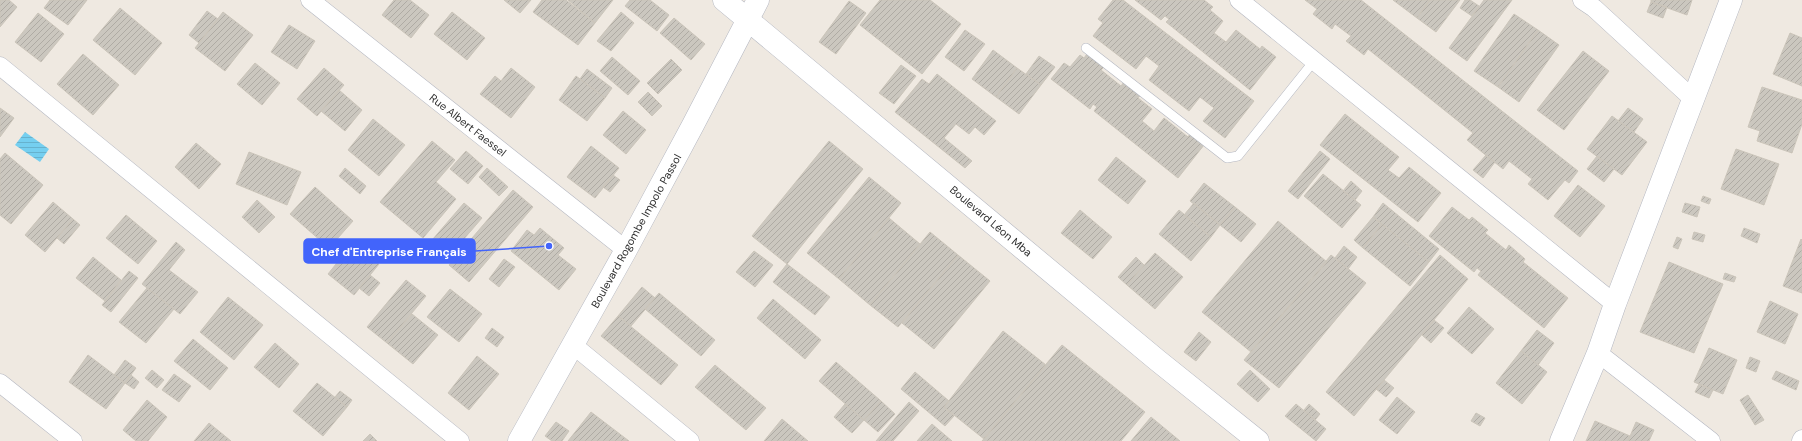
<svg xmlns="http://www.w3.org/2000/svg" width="1802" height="441" font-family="'DM Sans',sans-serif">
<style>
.water{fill:url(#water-rules)}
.building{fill:url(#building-hatch);stroke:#cbc5ba}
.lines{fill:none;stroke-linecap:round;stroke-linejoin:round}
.service-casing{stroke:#b4b7c1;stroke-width:10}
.minor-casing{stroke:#b4b7c1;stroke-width:19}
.tertiary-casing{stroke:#b4b7c1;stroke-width:23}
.service{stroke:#fff;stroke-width:9}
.minor{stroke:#fff;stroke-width:18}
.tertiary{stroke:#fff;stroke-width:22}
.labels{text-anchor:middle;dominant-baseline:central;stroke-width:3;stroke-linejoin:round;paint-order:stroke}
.street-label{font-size:11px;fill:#2e2e2e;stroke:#fff}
.leader{fill:none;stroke:#4264fb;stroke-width:1.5}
.callout-dot{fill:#4264fb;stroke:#fff;stroke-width:1.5}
.callout{fill:#4264fb;stroke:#4264fb;stroke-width:1.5}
.callout-label{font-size:12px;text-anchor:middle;font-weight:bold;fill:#fff}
</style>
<defs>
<pattern id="water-rules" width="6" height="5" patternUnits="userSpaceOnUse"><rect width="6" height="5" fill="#75cff0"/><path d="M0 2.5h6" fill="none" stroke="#66b2ce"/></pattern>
<pattern id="building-hatch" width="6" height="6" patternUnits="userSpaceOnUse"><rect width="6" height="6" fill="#cbc7bf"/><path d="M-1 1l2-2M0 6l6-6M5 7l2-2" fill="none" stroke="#afaba4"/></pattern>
</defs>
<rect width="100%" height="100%" fill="#efe9e1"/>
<path class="water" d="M25,132l24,17 -9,13 -25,-17z"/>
<path class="building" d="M0,0h9l8,7 -17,20z
M50,0h37l-19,25 -24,-17z
M394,0h16l19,15 -18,23 -29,-23z
M504,0h27l-11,13z
M542,0h24l29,23 -17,22 -45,-33z
M568,0h45l-18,23z
M630,0h20l19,15 -12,16 -32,-25z
M880,0h50l31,24 -39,50 -62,-49z
M1113,0h10l131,101 -29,37 -22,-17 11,-13 -14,-11 -11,14 -40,-31 10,-14 -13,-10 -10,13 -43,-33 10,-13 -5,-4z
M1135,0h69l9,7 -3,3 13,11 -9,12 12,9 10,-12 24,19 2,-3 14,11 -26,33 -84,-68 3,-3 -4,-3 -4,4z
M1305,0h56l217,171 -9,12 -4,-3 -17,20 -20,-16 4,-5 -23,-18 -6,8 -36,-29 6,-7 -105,-84 -4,6 -18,-14 5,-5 -16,-12 -3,5 -19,-15 4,-5z
M1393,0h37l-13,18z
M1430,0h30l-24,32 -19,-14z
M1465,0h5l9,6 -7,10 -12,-8z
M1484,0h28l-45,61 -18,-13z
M1651,0h41l-5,15 -36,-13z
M849,1l17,12 -30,41 -17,-12z
M1651,2l16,5 -4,11 -16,-6z
M120,8l42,35 -27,32 -42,-35z
M207,11l11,8 -19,24 -10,-8z
M223,12l30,23 -28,36 -30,-23z
M452,12l33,26 -18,22 -33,-26z
M621,12l13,11 -23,28 -14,-10z
M38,13l26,21 -23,28 -26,-20z
M1514,14l24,16 -40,57 -24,-16z
M674,18l31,26 -14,16 -31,-27z
M289,25l26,16 -18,28 -26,-17z
M965,30l20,14 -21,27 -19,-14z
M1538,30l21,15 -40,57 -21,-15z
M1790,33l12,5v48l-29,-12z
M993,50l24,18 -21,29 -24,-18z
M1583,51l26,20 -45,59 -27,-20z
M83,54l36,31 -26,30 -36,-31z
M1087,54l17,13 -3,3 20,16 3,-4 17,13 -3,3 14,11 -10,12 12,10 10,-13 24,19 2,-3 14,11 -26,33 -84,-67 3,-4 -4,-3 -3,5 -39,-30 13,-16 6,4 10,-12 4,3z
M1039,56l16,11 -14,18 -15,-11z
M612,57l28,24 -12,14 -28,-24z
M671,59l11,11 -24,24 -11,-11z
M255,63l25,20 -18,22 -25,-21z
M901,65l15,11 -22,28 -15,-11z
M324,68l20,17 -27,31 -20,-17z
M511,68l24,19 -24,31 -31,-24 15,-18 6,5z
M1017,68l24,17 -22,29 -23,-17z
M587,69l25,19 -7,10 -25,-19z
M937,74l59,47 -12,14 -9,-8 -6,7 -13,-10 -12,14 28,23 -7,7 -70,-56 27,-33 7,5z
M576,76l29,22 -18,23 -28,-21z
M1762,87l40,13v24l-10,29 -35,-12 3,-10 -12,-4z
M339,90l23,20 -17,21 -24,-20z
M648,92l14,14 -10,10 -14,-14z
M0,108l14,10 -14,19z
M1628,108l15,11 -9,13 -16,-11z
M623,111l23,19 -20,24 -23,-19z
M1345,114l54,43 -11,13 11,8 10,-11 32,26 -23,29 -98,-77z
M1612,116l35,26 -25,33 -35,-26z
M373,119l32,26 -26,31 -31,-26z
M432,141l23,19 -19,22 20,17 -33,39 -43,-36z
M829,141l34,28 -76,95 -35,-28z
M196,143l25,21 -22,25 -24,-22z
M591,146l28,22 -24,30 -28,-21z
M1736,149l43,15 -15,41 -43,-16z
M466,151l17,15 -15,18 -18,-15z
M1320,151l10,8 -32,40 -10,-8z
M249,152l52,20 -14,33 -51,-21z
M5,153l38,32 -32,39 -11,-9v-56z
M1486,155l9,7 -12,16 -10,-8z
M1597,156l17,13 -10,13 -17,-13z
M1116,157l30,24 -18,23 -30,-24z
M345,168l21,18 -6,8 -21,-18z
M487,168l21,19 -9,9 -20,-19z
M1323,174l38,31 -19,23 -38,-32z
M613,175l7,5 -10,12 -7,-5z
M869,177l32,26 -62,76 -32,-26z
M1351,181l11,10 -7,9 -12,-9z
M1204,183l31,24 -15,18 -30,-24z
M1578,185l27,21 -25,31 -26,-21z
M315,187l38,34 -24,27 -39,-34z
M513,190l20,17 -64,75 -20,-17z
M1703,196l8,3 -2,5 -8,-3z
M257,200l18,17 -16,16 -17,-16z
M53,202l20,17 -28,33 -20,-17z
M464,203l18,15 -38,44 -18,-15z
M1194,203l26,22 -9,12 -27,-22z
M1383,203l56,46 -10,13 -56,-45z
M1685,203l15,4 -3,10 -15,-5z
M1235,207l21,17 -15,18 -21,-17z
M1452,207l17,13 3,-3 16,13 -3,3 21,17 3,-5 16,14 -2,3 45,36 -24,30 -66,-53 3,-4 -4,-3 -3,4 -45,-36z
M1080,210l32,27 -19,22 -32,-26z
M1179,210l32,27 -20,24 -32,-27z
M126,215l31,26 -19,23 -32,-26z
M1373,217l9,7 -19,24 -9,-8z
M889,218l31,26 -50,61 -31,-26z
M73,219l7,6 -16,19 -7,-6z
M1278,221l49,41 -76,90 -49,-40z
M1382,224l47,38 -19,24 -47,-38z
M540,228l24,20 -6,7 18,14 -17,21 -48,-39 16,-21 7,5z
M1744,228l16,6 -3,9 -16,-7z
M930,232l28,23 -60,72 -28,-22z
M1694,232l11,3 -2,7 -11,-3z
M1677,237l5,2 -4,10 -5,-2z
M1801,239l1,1v53l-19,-7z
M176,242l9,8 -16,20 29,22 -18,22 -38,-30z
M353,243l26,21 -25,31 -26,-21z
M1344,246l13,11 -9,12 -13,-11z
M754,251l19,14 -18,22 -19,-15z
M1155,253l28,24 -28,32 -28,-24z
M958,255l32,26 -56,68 -32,-26z
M1331,255l35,28 -87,105 -35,-28z
M1440,255l28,24 -114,137 -28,-24z
M93,257l28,23 -16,21 -29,-23z
M1136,257l8,8 -17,20 -9,-8z
M504,259l11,8 -16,20 -10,-8z
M1669,262l54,22 -29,69 -54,-21z
M787,264l43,33 -15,18 -42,-33z
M129,271l9,7 -27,34 -9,-7z
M1725,273l11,4 -2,5 -11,-3z
M370,275l10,8 -11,13 -10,-8z
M406,280l20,16 -39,47 -20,-16z
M642,287l13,11 -24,28 -13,-10z
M147,288l27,21 -28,34 -27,-21z
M450,289l32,25 -23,28 -32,-25z
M659,293l56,47 -14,16 -56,-47z
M228,297l35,28 -29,35 -34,-28z
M773,299l48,41 -16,19 -48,-41z
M1770,301l28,13 -13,30 -28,-12z
M1469,307l25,22 -22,25 -25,-21z
M412,314l26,21 -25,29 -26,-21z
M618,316l60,49 -17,20 -60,-49z
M1434,320l10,8 -13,15 -9,-8z
M492,328l12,9 -7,10 -12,-9z
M1537,330l17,13 -16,22 -17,-14z
M1003,331l43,34 -62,74 -40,-32z
M1199,332l12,10 -15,19 -12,-9z
M193,339l35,29 -18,22 -36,-29z
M275,343l24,21 -20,24 -25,-21z
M1062,345l83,67 -24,29h-139z
M1709,348l28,12 -14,34 -29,-12z
M1521,351l26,21 -25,32 -26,-21z
M88,355l37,28 -19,26 -37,-27z
M477,356l22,18 -30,36 -21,-17z
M1750,357l10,4 -4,11 -10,-4z
M125,360l11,8 -11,15 -11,-8z
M836,362l45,39 -17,19 -45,-39z
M715,365l51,43 -20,22 -51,-43z
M152,370l12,10 -7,8 -12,-10z
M1250,370l20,19 -12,13 -21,-18z
M1776,371l23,10 -3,9 -24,-11z
M915,372l34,29 -5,6 10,9 -9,10 -44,-37z
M174,374l17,12 -12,16 -17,-12z
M131,375l8,7 -5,7 -9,-6z
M1384,380l10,8 -8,9 -10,-8z
M317,383l30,24 -24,29 -30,-25z
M1699,384l14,6 -4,8 -14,-6z
M340,391l12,9 -5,7 -12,-10z
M1748,395l16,25 -9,5 -15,-25z
M1397,397l18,15 -18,22 -18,-14z
M147,400l20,17 -19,24h-12l-13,-11z
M881,401l14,13 -17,18 -14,-12z
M909,402l10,9 -26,30h-17z
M845,404l19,16 -12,13 -18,-16z
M1296,404l30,25 -10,12 -31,-25z
M1309,404l11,10 -5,6 -11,-10z
M591,412l38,29h-61z
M1476,413l9,5 -5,8 -9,-5z
M1151,417l29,24h-49z
M782,419l26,22h-44z
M1595,421l35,15 -2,5h-42z
M556,422l13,9 -7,10h-10l-7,-5z
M1636,422l18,8 -5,11h-21z
M209,423l22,18h-37z
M932,424l20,17h-35z
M370,434l7,7h-14z"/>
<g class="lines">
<defs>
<path id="service" d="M1086,48l141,110 11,-2 76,-95"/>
<path id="minor" d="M310,0l316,250
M1239,0l376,304
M1582,0l12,8 99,91
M0,66l460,375
M573,345l117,96
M1598,353l113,88
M0,383l73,58
M1801,441l1,-2"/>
<path id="tertiary" d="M724,0l433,360 101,81
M519,441l107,-191 67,-125 65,-125
M1561,441l37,-88 17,-49 116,-304"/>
</defs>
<use href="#service" class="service-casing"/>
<use href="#minor" class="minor-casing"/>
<use href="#tertiary" class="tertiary-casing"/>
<use href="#service" class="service"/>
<use href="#minor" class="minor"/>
<use href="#tertiary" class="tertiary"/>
</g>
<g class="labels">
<g class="street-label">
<text transform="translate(468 125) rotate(38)">Rue Albert Faessel</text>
<text transform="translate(991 221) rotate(40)">Boulevard Léon Mba</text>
<text transform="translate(636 231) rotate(-61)">Boulevard Rogombe Impolo Passol</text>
</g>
</g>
<path class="leader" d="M549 246L475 251"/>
<circle class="callout-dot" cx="549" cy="246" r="4"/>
<rect class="callout" x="304" y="239" width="171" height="24" rx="4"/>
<g class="callout-label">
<text x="389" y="256">Chef d'Entreprise Français</text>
</g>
</svg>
